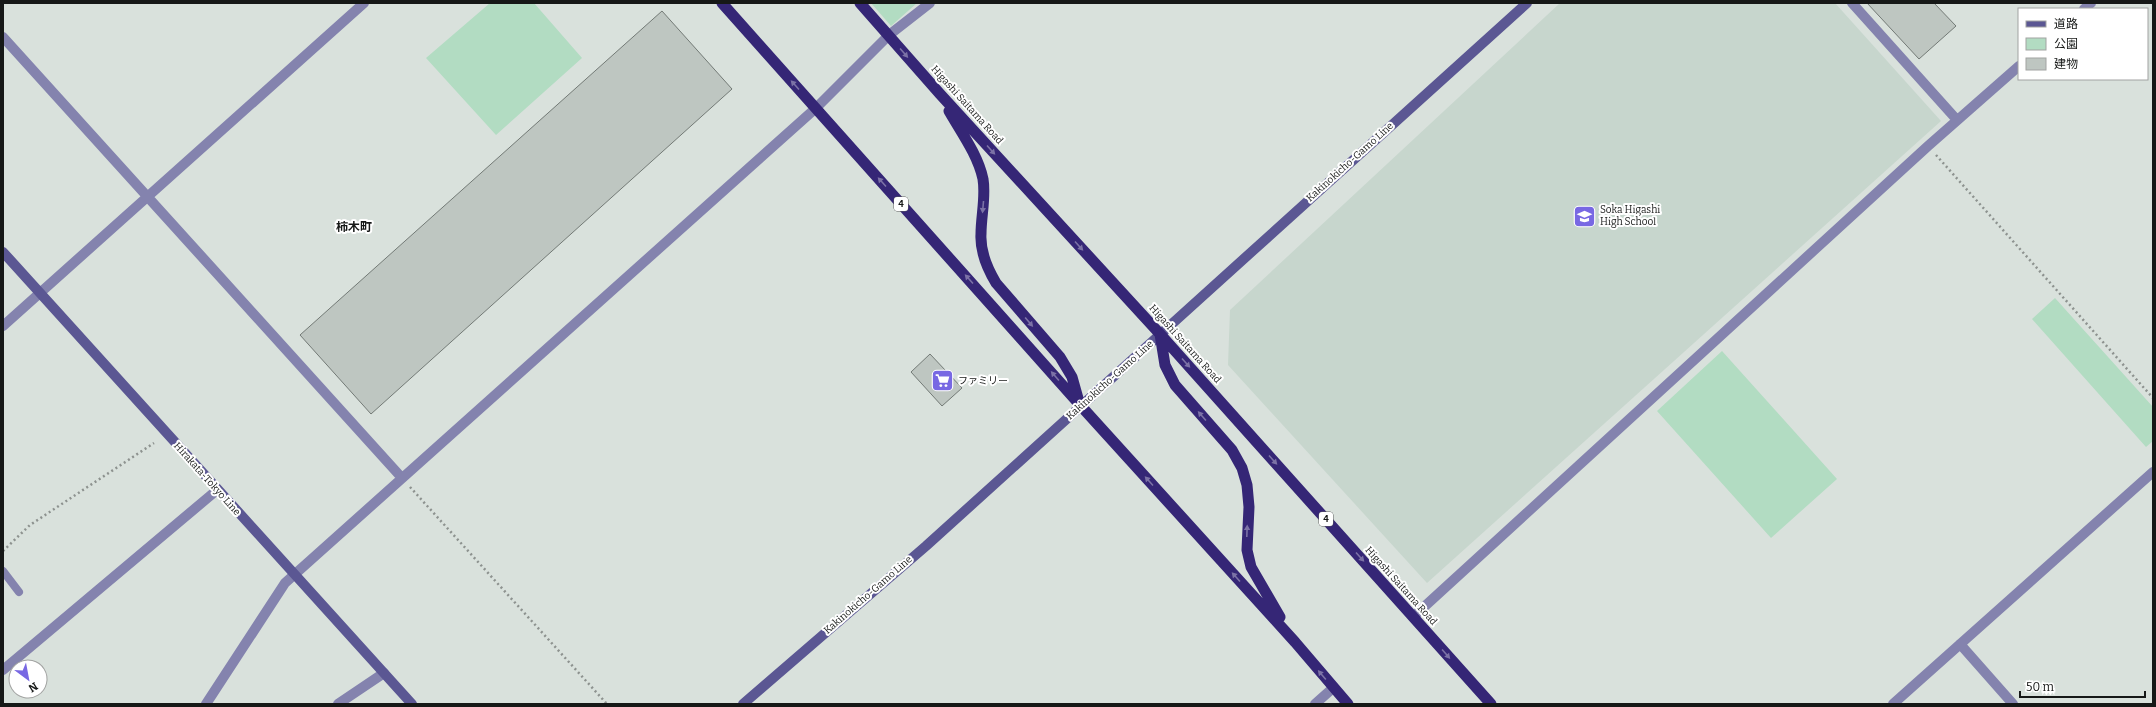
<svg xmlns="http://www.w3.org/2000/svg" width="2156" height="707" font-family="Bitter,'Noto Sans JP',serif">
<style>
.built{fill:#c7d6cd}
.green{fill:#b2dcc2}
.building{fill:#bec6c1;stroke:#737a76}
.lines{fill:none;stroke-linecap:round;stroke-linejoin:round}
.path{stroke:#8d928f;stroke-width:2.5;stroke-dasharray:2 3;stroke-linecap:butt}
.service{stroke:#8483ae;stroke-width:8}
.minor{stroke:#8483ae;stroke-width:10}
.tertiary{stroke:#8483ae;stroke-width:10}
.secondary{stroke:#5b5793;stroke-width:10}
.trunk{stroke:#352676;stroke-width:11}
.oneway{fill:#7c72a6}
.labels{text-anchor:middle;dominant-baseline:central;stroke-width:4;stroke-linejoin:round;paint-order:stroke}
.shield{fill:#fff;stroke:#5c5d5d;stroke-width:1}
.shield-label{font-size:9px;font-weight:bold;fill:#161817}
.street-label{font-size:10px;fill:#161817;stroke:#fff}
.poi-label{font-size:10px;fill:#161817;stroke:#fff;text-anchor:start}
.quarter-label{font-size:12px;font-weight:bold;fill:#161817;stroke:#fff}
</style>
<rect width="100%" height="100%" fill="#d9e1dc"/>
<path class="built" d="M1560,3h275l106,118 -514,462 -199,-218 2,-55z"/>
<path class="green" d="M490,3h44l48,55 -86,77 -70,-77z
M871,3h46l-26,23z
M2055,298l98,109v34l-7,6 -114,-128z
M1722,351l115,128 -66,59 -114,-127z"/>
<path class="building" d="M1867,3h67l22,23 -37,33z
M662,11l70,78 -361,325 -71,-79z
M930,354l32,34 -20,18 -31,-34z"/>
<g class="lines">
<path class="path" d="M1936,155l217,243
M410,487l197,217
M3,551l27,-26 124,-82"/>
<path class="service" d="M3,571l16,21"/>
<path class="minor" d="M1852,3l105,117
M2084,9l7,-6
M3,37l399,441
M3,326l361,-323
M1413,617l515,-471 91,-80
M3,670l214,-180
M206,704l79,-121 531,-475 73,-73 41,-32
M338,704l46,-31
M1315,704l18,-16"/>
<path class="tertiary" d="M1960,644l53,60
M1893,704l260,-232"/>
<path class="secondary" d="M3,252l409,452
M743,704l183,-158 601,-543"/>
<path class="trunk" d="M722,3l359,403 214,236 53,62
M860,3l80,91 220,240 331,370
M949,111c12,21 29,44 34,68 3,18 -2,37 -2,55 -1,17 6,34 15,49l64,74 12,20 7,25
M1160,334l5,31 10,20 57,65 10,18 5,17 2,22 -2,43 4,17 29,50"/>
</g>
<defs><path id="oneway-solid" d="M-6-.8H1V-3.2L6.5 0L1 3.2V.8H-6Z"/></defs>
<g class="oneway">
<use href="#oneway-solid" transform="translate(904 53) rotate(49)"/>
<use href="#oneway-solid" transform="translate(795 85) rotate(-132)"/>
<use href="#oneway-solid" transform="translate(991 150) rotate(48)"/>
<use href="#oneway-solid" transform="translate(882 182) rotate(-132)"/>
<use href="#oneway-solid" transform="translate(983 207) rotate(95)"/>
<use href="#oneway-solid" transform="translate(1079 246) rotate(48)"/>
<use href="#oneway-solid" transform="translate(969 279) rotate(-132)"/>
<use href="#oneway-solid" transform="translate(1029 322) rotate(50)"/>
<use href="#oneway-solid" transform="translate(1186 363) rotate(48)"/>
<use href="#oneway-solid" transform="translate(1055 376) rotate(-131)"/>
<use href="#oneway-solid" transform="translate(1202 416) rotate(-131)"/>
<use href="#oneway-solid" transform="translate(1273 460) rotate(48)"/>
<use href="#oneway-solid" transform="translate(1149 481) rotate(-132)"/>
<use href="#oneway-solid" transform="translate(1247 531) rotate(-88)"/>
<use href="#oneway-solid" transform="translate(1360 557) rotate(48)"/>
<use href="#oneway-solid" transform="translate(1236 577) rotate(-132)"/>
<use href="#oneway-solid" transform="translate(1446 654) rotate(49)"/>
<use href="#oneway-solid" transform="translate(1322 675) rotate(-130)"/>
</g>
<defs>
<symbol id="school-square" viewBox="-11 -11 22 22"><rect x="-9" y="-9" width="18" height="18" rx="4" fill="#7868e3" stroke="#fff"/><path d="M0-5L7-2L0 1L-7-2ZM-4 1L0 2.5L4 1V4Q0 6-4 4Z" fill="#fff"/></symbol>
<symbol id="supermarket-square" viewBox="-11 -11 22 22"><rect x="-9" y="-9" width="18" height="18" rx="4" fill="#7868e3" stroke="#fff"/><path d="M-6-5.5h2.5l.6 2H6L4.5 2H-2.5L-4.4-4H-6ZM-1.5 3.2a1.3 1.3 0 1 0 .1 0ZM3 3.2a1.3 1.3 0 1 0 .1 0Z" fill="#fff"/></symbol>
</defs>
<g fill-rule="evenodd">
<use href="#school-square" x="1572" y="204" width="25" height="25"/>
<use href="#supermarket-square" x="930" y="368" width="25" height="25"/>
</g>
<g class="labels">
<g class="shield">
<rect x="894" y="197" width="14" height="14" rx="3"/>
<rect x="1319" y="512" width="14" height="14" rx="3"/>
</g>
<g class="shield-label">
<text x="901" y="204">4</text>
<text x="1326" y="519">4</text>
</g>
<g class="street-label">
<text transform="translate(967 105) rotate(48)">Higashi Saitama Road</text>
<text transform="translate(1350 162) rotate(-42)">Kakinokicho-Gamo Line</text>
<text transform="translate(1185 344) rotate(48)">Higashi Saitama Road</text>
<text transform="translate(1110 380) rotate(-42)">Kakinokicho-Gamo Line</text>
<text transform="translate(207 479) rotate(48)">Hirakata-Tokyo Line</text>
<text transform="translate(1401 586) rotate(48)">Higashi Saitama Road</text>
<text transform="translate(868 595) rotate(-41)">Kakinokicho-Gamo Line</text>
</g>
<g class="poi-label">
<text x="1600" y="210">Soka Higashi<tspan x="1600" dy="12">High School</tspan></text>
<text x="958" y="381">ファミリー</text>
</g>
<g class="quarter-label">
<text x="354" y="227">柿木町</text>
</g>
</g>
<rect width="2156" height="707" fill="none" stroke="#161817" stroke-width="8"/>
<rect x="2018" y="8" width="130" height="72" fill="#ffffff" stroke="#a2a3a2"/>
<rect x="2026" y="21" width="20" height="6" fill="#5b5793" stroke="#a2a3a2"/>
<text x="2054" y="28" font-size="12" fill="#161817">道路</text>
<rect x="2026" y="38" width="20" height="12" fill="#b2dcc2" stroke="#a2a3a2"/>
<text x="2054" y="48" font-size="12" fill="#161817">公園</text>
<rect x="2026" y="58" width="20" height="12" fill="#bec6c1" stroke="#a2a3a2"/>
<text x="2054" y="68" font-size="12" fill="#161817">建物</text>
<g transform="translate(28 679) rotate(148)"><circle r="19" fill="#ffffff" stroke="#a2a3a2"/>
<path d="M0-3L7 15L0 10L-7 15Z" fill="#7868e3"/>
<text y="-6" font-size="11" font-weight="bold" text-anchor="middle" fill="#161817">N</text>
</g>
<path d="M2020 691v6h125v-6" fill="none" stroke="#161817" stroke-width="2"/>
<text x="2026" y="691" font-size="12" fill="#161817" stroke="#ffffff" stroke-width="3" paint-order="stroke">50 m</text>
</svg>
